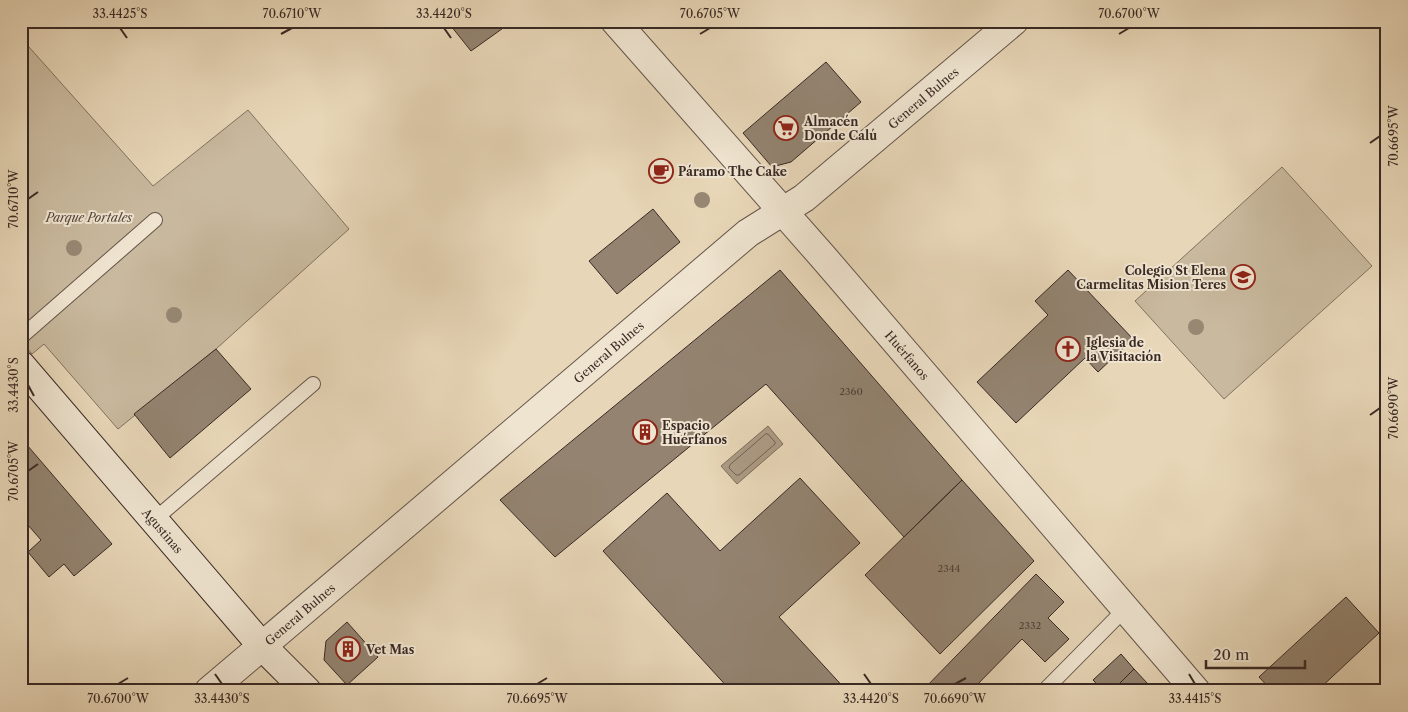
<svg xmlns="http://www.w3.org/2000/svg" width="1408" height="712" font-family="'Libre Caslon Text',serif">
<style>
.green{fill:#c9b99e;stroke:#817161}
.water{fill:#ac9b85;stroke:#7e6d5e}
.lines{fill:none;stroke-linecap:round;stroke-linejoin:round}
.shore{stroke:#726254;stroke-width:1}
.building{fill:#938370;stroke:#392924}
.service-casing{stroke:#645449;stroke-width:16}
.minor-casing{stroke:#645449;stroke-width:30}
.tertiary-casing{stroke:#645449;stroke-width:30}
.secondary-casing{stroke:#392924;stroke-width:30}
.service{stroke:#efe4d0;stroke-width:14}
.minor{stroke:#efe4d0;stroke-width:28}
.tertiary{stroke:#efe4d0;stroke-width:28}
.secondary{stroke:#efe4d0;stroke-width:28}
.tree{fill:#978773}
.ticks{fill:none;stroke:#392924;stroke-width:2}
.labels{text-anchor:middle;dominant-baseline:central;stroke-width:4;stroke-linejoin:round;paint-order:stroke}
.number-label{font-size:10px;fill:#504037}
.street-label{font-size:12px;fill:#392924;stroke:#efe4d0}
.poi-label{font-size:12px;font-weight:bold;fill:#392924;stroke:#efe4d0;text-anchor:start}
.park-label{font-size:12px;font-style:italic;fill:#56463c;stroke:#efe4d0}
.neatline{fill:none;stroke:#392924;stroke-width:2}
.ticks-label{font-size:12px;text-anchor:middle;fill:#392924}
</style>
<rect width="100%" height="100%" fill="#e7d6b7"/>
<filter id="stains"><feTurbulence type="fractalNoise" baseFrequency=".004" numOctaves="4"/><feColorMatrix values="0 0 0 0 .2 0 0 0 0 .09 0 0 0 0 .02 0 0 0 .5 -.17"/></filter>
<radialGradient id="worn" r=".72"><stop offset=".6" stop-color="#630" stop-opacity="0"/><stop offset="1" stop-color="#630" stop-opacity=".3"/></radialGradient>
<path class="green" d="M21,38l132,148 95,-76 101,119 -133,120 -98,80 -74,-85 -12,10 -11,-13z
M1282,167l90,99 -148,133 -89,-98z"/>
<path class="water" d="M768,426l15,18 -46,40 -16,-18z"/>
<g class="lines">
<path class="shore" d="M766,434h2l7,8v2l-36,31h-3l-7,-7 1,-3z"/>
</g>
<path class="building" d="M447,21h66l-42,30z
M826,62l35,40 -70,60 -19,5 -29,-34z
M653,209l27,33 -63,52 -28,-33z
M780,270l182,210 -58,57 -138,-153 -211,173 -55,-57z
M1068,270l65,69 -35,33 -13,-14 -69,65 -39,-41 71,-67 -13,-14z
M216,349l35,40 -81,69 -36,-44z
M21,438l91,106 -38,32 -10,-12 -15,13 -21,-25 13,-12 -20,-23z
M800,478l60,65 -81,74 68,74h-116l-128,-140 64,-58 53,58z
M962,480l72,81 -94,93 -75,-79z
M1036,574l28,28 -16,16 21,21 -24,23 -23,-23 -51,52h-49z
M1346,597l33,36 -62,58h-45l-13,-14z
M347,622l31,35 -31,28 -23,-25 2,-19z
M1121,654l13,15 -22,22h-9l-10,-11z
M1134,669l14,15 -7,7h-29z
M1148,684l6,7h-13z"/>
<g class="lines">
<defs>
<path id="service" d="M21,337l134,-117
M154,520l159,-136
M1044,691l81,-82"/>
<g id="minor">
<path id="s1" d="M615,21l209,237 372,433"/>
</g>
<g id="tertiary">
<path id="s2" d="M209,691l539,-458 56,-35 210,-177"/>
</g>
<g id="secondary">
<path id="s3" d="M21,365l241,281 45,45"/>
</g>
</defs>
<use href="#service" class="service-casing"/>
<use href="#minor" class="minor-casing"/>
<use href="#tertiary" class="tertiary-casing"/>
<use href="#secondary" class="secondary-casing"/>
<use href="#service" class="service"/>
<use href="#minor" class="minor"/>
<use href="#tertiary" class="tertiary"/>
<use href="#secondary" class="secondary"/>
</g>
<g class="tree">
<circle cx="702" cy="200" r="8"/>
<circle cx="74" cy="248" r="8"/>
<circle cx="174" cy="315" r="8"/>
<circle cx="1196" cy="327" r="8"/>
</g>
<path class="ticks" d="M120,28l7,10M444,28l7,10M281,34l11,-6M700,34l10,-6M1119,34l10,-6M1370,143l10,-7M28,199l10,-7M28,385l6,11M1370,415l10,-7M28,471l10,-7M215,674l7,10M864,674l7,10M1189,674l6,10M118,684l10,-6M537,684l10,-6M955,684l11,-6"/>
<defs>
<symbol id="supermarket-ring" viewBox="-11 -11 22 22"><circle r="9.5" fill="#efe4d0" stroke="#8f2418" stroke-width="1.5"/><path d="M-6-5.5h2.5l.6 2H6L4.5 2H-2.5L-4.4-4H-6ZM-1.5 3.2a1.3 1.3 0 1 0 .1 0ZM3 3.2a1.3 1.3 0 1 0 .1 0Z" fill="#8f2418"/></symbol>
<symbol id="cafe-ring" viewBox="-11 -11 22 22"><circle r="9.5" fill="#efe4d0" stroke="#8f2418" stroke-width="1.5"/><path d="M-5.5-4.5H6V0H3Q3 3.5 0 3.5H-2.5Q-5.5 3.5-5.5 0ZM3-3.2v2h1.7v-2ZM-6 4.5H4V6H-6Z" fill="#8f2418"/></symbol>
<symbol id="school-ring" viewBox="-11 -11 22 22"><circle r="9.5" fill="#efe4d0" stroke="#8f2418" stroke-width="1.5"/><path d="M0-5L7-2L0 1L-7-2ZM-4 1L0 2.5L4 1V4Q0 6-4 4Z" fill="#8f2418"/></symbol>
<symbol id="church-ring" viewBox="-11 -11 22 22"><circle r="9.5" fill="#efe4d0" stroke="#8f2418" stroke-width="1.5"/><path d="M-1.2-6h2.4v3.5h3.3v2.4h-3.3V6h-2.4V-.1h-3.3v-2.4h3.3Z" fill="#8f2418"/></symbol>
<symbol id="building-ring" viewBox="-11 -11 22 22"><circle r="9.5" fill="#efe4d0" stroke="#8f2418" stroke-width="1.5"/><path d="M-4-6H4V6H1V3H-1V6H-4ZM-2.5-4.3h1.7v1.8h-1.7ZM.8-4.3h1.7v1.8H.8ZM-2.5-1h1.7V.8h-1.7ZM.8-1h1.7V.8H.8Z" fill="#8f2418"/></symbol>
</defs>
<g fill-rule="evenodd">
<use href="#supermarket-ring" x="772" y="114" width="28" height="28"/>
<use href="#cafe-ring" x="647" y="157" width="28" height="28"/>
<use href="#school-ring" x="1229" y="263" width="28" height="28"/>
<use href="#church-ring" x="1054" y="335" width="28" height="28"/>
<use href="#building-ring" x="631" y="418" width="28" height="28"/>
<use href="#building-ring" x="334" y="635" width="28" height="28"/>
</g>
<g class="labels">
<g class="number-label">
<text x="851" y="391">2360</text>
<text x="949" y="568">2344</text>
<text x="1030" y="625">2332</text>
</g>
<g class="street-label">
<text stroke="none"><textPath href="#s2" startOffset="929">General Bulnes</textPath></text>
<text stroke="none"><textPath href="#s2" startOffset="524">General Bulnes</textPath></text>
<text stroke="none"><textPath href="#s1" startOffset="444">Huérfanos</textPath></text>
<text stroke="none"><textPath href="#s3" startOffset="218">Agustinas</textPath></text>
<text stroke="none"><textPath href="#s2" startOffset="119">General Bulnes</textPath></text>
</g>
<g class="poi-label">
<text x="804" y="121">Almacén<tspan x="804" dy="14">Donde Calú</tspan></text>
<text x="678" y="171">Páramo The Cake</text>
<text x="1226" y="270" text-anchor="end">Colegio St Elena<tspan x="1226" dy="14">Carmelitas Mision Teres</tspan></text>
<text x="1086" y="342">Iglesia de<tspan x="1086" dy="14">la Visitación</tspan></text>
<text x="662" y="425">Espacio<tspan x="662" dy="14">Huérfanos</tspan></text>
<text x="366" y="649">Vet Mas</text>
</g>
<g class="park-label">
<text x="89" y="217">Parque Portales</text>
</g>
</g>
<rect width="1408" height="712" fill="none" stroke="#e7d6b7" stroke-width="55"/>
<path d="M1206 660v8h99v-8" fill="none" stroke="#392924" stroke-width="2.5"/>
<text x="1213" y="660" font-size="15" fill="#392924" stroke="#efe4d0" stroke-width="4" paint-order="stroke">20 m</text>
<rect x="28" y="28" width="1352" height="656" class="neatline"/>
<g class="ticks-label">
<text x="120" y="18">33.4425°S</text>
<text x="292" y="18">70.6710°W</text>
<text x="444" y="18">33.4420°S</text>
<text x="710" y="18">70.6705°W</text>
<text x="1129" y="18">70.6700°W</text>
<text transform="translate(1394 136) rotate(-90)" y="4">70.6695°W</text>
<text transform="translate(14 199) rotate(-90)" y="4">70.6710°W</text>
<text transform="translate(14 385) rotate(-90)" y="4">33.4430°S</text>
<text transform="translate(1394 408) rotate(-90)" y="4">70.6690°W</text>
<text transform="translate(14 471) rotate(-90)" y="4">70.6705°W</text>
<text x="118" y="703">70.6700°W</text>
<text x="222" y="703">33.4430°S</text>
<text x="537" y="703">70.6695°W</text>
<text x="871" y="703">33.4420°S</text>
<text x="955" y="703">70.6690°W</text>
<text x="1195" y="703">33.4415°S</text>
</g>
<rect width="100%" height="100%" filter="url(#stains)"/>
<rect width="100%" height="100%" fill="url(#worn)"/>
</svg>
